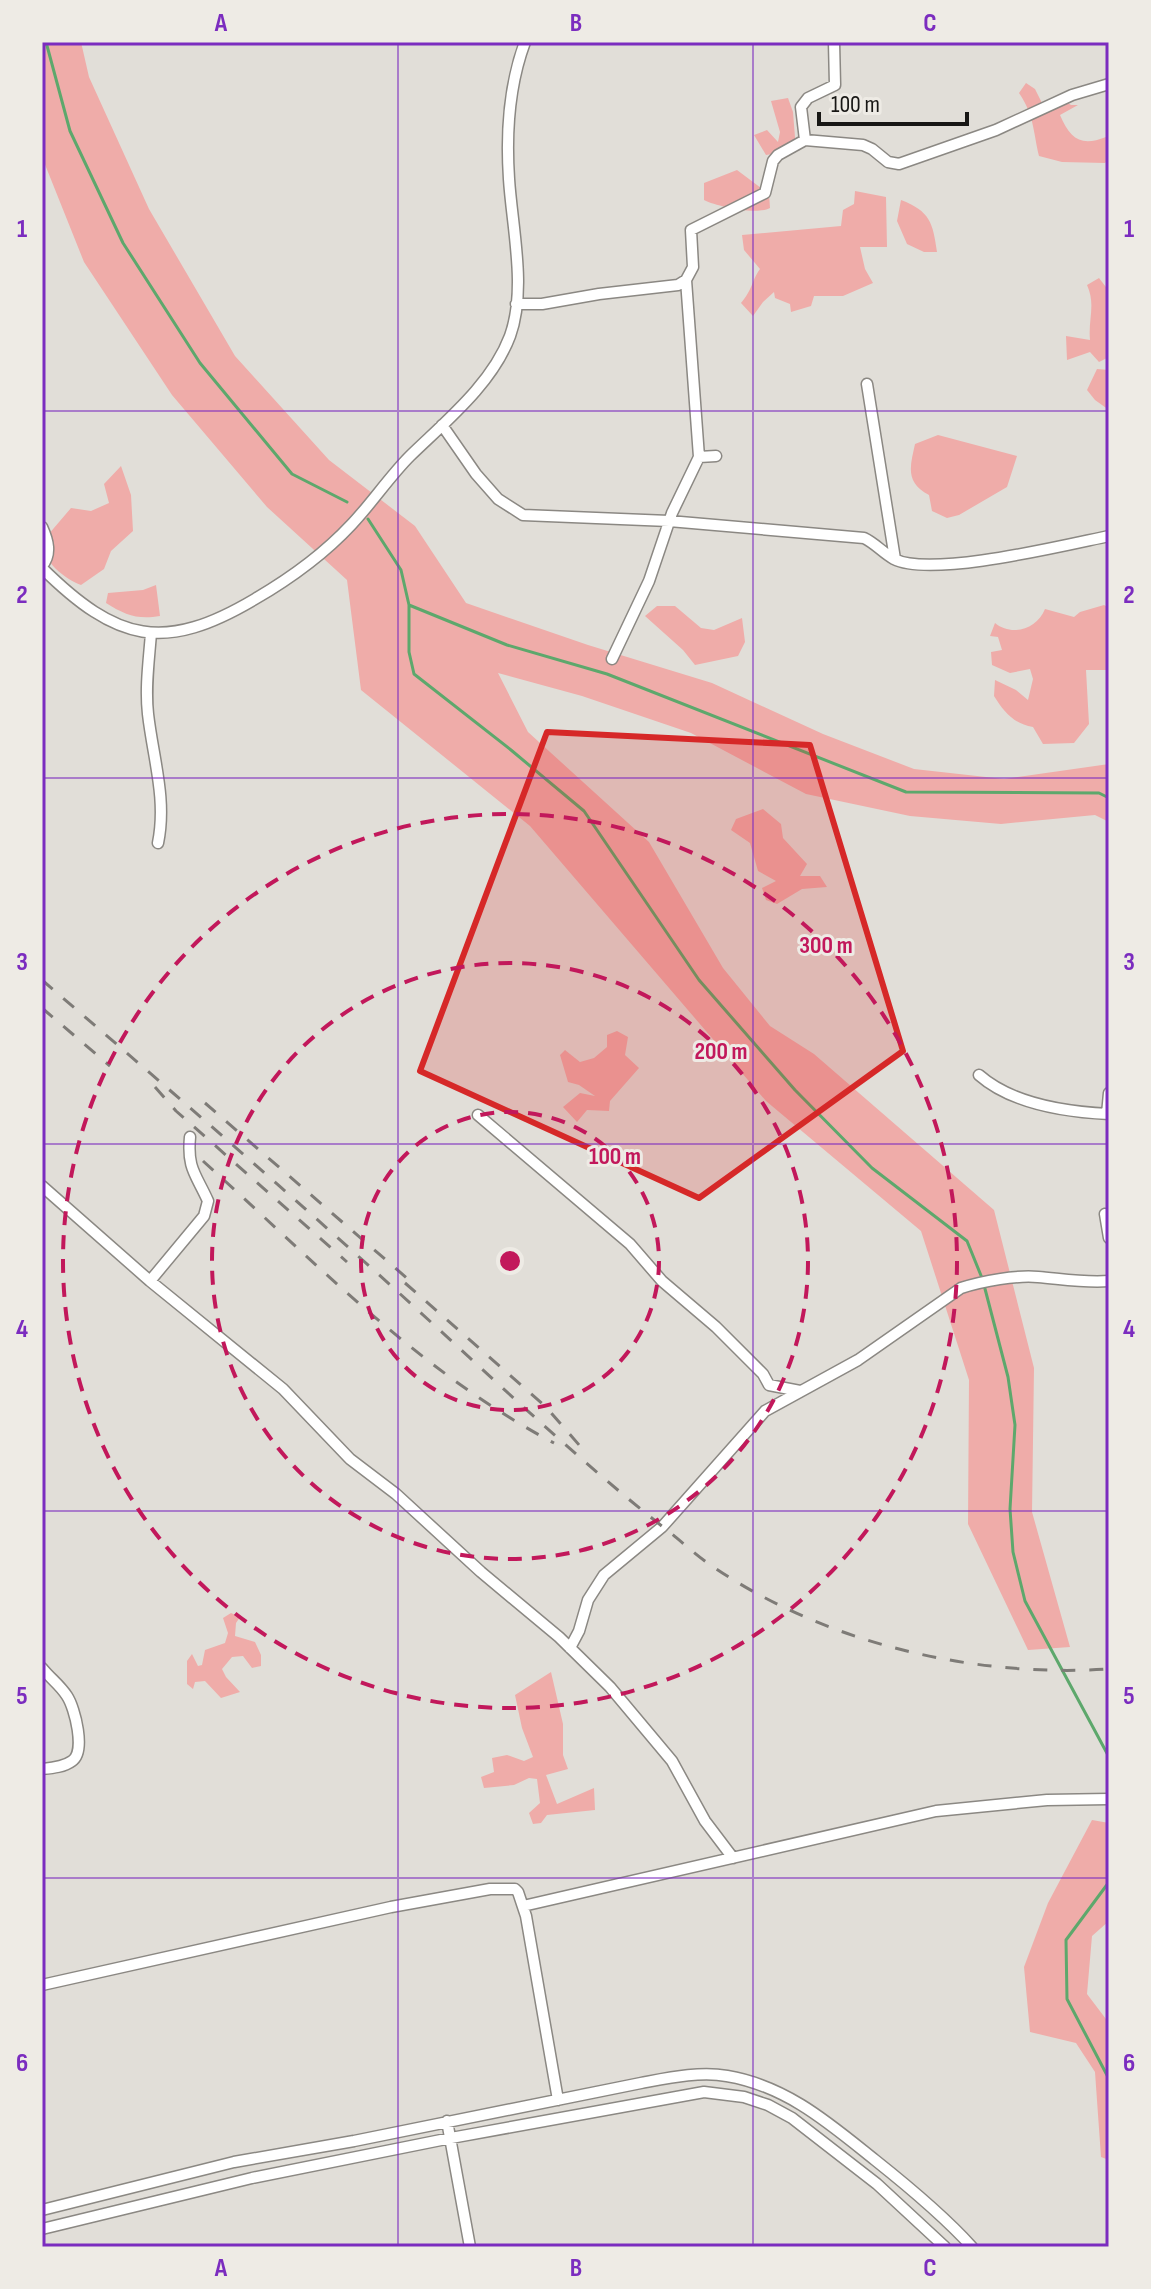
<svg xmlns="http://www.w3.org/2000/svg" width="1151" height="2289" font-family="'Sofia Sans Condensed',sans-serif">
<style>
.green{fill:#efaca9}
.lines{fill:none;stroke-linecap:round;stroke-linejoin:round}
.stream{stroke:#5da86c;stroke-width:3}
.minor-casing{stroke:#8b8883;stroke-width:13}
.minor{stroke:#fff;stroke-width:10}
.rail{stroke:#7e7b77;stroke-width:3;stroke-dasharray:14 14;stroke-linecap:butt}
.marked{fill:#d62828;fill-opacity:0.2;stroke:#d62828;stroke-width:6;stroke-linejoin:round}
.grid{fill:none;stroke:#7b2cbf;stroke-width:2;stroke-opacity:0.55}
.ring{fill:none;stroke:#c2185b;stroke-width:4;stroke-dasharray:14 10}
.centre{fill:#c2185b;stroke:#eeebe5;stroke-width:4}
.ring-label{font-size:24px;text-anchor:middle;font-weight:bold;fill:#c2185b;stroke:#eeebe5;stroke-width:6;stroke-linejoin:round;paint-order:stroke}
.neatline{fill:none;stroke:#7b2cbf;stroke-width:3}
.grid-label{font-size:26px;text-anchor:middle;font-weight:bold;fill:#7b2cbf}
</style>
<rect width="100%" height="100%" fill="#e1ded8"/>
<path class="green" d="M42,42h39l8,35 60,132 86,147 94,104 86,66 51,77 122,42 124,38 111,51 91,35 90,10 105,-15v58l-14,-7 -94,9 -91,-8 -104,-22 -115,-61 -109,-37 -84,-23 30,59 121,110 74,126 47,58 44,28 180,156 40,158 -2,144 38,135 -42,3 -60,-126 1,-144 -48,-149 -155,-130 -236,-275 -169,-136 -14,-110 -80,-73 -95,-112 -88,-133 -42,-105z
M1026,83l9,6 7,14 18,-5 11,7h7l-18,10c10,24 21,32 46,22l3,2v20l-4,4 -43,-1 -23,-6c-6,-26 -5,-41 -20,-63z
M788,98l5,14 3,38 -30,5 -12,-20 13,-5 11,12 2,-10 -9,-31z
M737,170l32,24 1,14c-13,7 -52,-1 -66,-8v-17z
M855,191l31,6 1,50h-27l5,22 8,14 -30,13h-29l-3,10 -20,6 -1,-8 -15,-6 -1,-6 -11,10 -10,14 -12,-13c12,-14 10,-21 19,-34l-16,-19 -2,-15 99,-9 2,-16 11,-6z
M901,200c29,11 32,23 36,52h-13l-17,-8 -10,-23z
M1099,278l10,13v66l-10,5 -9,-10 -23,8 -1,-24 24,4c-2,-21 6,-35 -3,-55z
M1097,369l12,1v40l-14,-10 -8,-10z
M938,435l79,21 -10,31 -48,28 -12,3 -15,-7 -3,-16c-24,-13 -19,-28 -14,-51z
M121,466l10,29 2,36 -22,20 -7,18 -23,16c-16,-6 -39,-24 -39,-43l29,-34 20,3 18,-8 -5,-19z
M156,585l4,31c-22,4 -35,-1 -54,-13l2,-10 35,-3z
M1104,605l5,3v62h-23l3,54 -15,19 -31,1 -10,-17c-19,-3 -29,-15 -39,-31l1,-16 21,10 12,10 5,-21 -3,-10 -20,4 -18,-8 -1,-13 11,-2 -4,-13 -8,-1 5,-13c17,14 42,6 50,-14l29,8 6,-5z
M657,606h18l26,22 13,2 28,-12 3,24 -7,14 -43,9 -12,-15 -38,-34z
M763,809l18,15 2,14 24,26 -7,12h20l7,11 -25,2 -25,15 -11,-4 -4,-12 14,-7 -18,-10 -8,-28 -19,-13 5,-11z
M617,1031l11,6 -3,18 14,13 -29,33 -1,10 -22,-1 -10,12 -14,-15 17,-14 15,3 -16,-11 -11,-3 -8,-27 5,-5 15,12 14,-4 13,-11v-12z
M231,1613l9,4 -4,6 -1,13 20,6 6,13v11l-9,2 -9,-12 -11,1 -10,12 4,8 14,15 -19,6 -16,-17 -10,1 -2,7 -6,-5v-23l5,-7 6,12 4,-1 3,-15 20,-7 3,-10 -5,-15z
M551,1672l12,52v31l5,14 -22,6 11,29 37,-16 1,22 -48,5 -6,8 -8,1 -4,-11 11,-10 -3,-24 -8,-1 -15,7 -30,3 -3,-11 13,-5 -2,-14 15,-3 17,6 9,-4 -11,-29 -7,-33z
M1092,1820l17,3v98l-17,15 -5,58 22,29v137l-8,-3 -6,-85 -19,-29 -46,-11 -6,-65 24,-64z"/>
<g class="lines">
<path class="stream" d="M46,42l24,89 53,112 77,120 92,111 55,28
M368,519l33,51 8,35v47l5,22 97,76 73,61 115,169 96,110 77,78 95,73 15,37
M409,605l98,40 100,29 299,118 193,1 10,5
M984,1285l24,92 7,48 -5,84 3,43 12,49 84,156
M1109,1882l-43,58 1,59 42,80"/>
<defs>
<path id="minor" d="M805,140l-4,-33 7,-9 27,-13 -1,-43
M516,304h26l57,-10 79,-9 8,-5
M867,384l28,175
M442,425l34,49 22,25 25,16 146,6 195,17c11,5 19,15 30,21 37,19 171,-14 215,-23
M716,456l-17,1 -13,-177 7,-13 -2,-37 74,-37 8,-32 5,-6 27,-15 58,5 9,4 16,13 11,2 97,-34 76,-35 37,-11
M42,527c6,13 10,27 0,39
M42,568c75,74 122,85 213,31 36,-21 68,-44 96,-74 21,-22 38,-48 59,-69 36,-35 82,-72 100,-120 17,-47 2,-109 -1,-157 -3,-45 0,-94 16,-137
M151,633c-2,27 -6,54 -3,81 5,44 19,85 10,129
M612,659l37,-78 23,-68 27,-56
M979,1075c33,29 87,37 130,39
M1107,1114l2,-21
M478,1115l152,129 32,37 54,46 47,47 6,11 31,6
M42,1186l108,95 133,108 67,70 46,35 85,78 78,65 51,50 62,74 33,60 28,37
M1105,1214l4,24
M150,1281l54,-65 4,-15c-12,-27 -21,-32 -18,-64
M570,1648l9,-17 9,-31 16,-25 58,-48 103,-116 93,-51 103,-72c22,-7 55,-13 77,-11 24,2 47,6 71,4
M42,1668c8,10 18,17 25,28 8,12 19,56 5,65 -8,6 -20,7 -30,8
M523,1906l413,-95 111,-11 62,-1
M42,1985l349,-78 99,-18h25l3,3 8,24 32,184
M447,2121l23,126
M42,2210l192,-48 120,-21 287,-58c27,-5 59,-12 86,-7 60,10 103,48 148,84 34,27 68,55 97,87
M42,2229l210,-51 199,-40 253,-46 40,5 24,8 24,13 85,66 68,63"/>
</defs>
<use href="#minor" class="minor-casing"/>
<use href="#minor" class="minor"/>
<path class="rail" d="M42,980c120,103 239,206 356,312 87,79 173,162 265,235 16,12 30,26 46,37 114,79 264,114 400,105
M42,1008l68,58
M155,1087l21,24 171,151
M205,1103l211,183
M203,1161c111,100 218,212 351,282
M405,1283l141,124 34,39"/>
</g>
<path class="marked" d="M547,732l263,13 93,306 -204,147 -279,-127z"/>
<path class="grid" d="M398,42v2205M753,42v2205M42,411h1067M42,778h1067M42,1144h1067M42,1511h1067M42,1878h1067"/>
<g class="ring">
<circle cx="510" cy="1261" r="149"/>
<circle cx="510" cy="1261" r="298"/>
<circle cx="510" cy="1261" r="447"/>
</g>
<circle cx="510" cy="1261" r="12" class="centre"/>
<g class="ring-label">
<text x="826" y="953">300 m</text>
<text x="721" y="1059">200 m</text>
<text x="615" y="1164">100 m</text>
</g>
<rect width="1151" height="2289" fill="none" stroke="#eeebe5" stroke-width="88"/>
<path d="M819 112v12h148v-12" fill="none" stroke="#181715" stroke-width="4"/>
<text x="831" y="112" font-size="24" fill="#181715" stroke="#eeebe5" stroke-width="6" paint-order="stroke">100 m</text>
<rect x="44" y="44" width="1063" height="2201" class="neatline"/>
<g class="grid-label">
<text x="221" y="31">A</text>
<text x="576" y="31">B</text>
<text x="930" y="31">C</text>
<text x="22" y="237">1</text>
<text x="1129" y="237">1</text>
<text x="22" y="603">2</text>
<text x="1129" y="603">2</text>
<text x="22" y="970">3</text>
<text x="1129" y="970">3</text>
<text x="22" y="1337">4</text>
<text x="1129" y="1337">4</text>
<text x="22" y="1704">5</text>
<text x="1129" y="1704">5</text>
<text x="22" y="2071">6</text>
<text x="1129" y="2071">6</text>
<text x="221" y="2276">A</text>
<text x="576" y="2276">B</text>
<text x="930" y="2276">C</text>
</g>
</svg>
